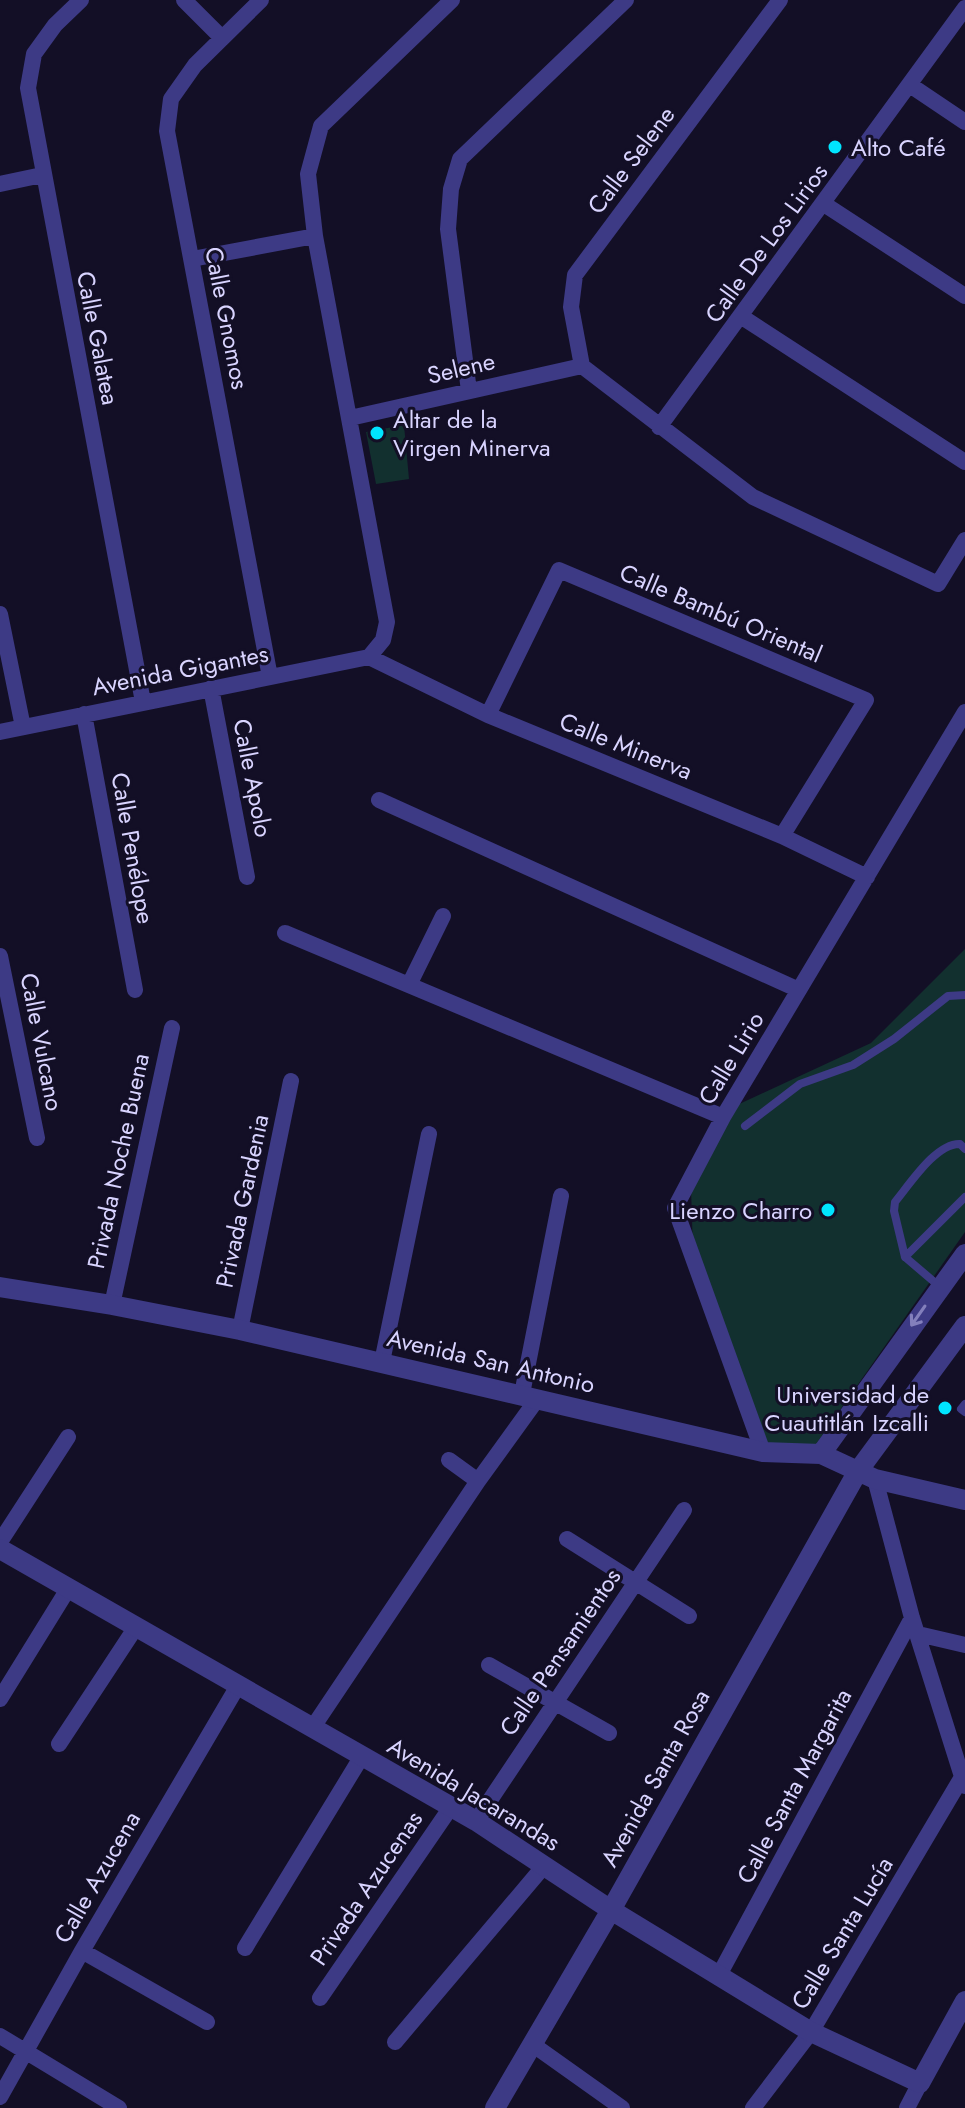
<svg xmlns="http://www.w3.org/2000/svg" width="965" height="2108" font-family="Jost,sans-serif">
<style>
.green{fill:#12302f}
.lines{fill:none;stroke-linecap:round;stroke-linejoin:round}
.service{stroke:#3d3a85;stroke-width:8}
.minor{stroke:#3d3a85;stroke-width:16}
.tertiary{stroke:#3d3a85;stroke-width:20}
.oneway{stroke:#837fbc}
.poi-dot{fill:#00e5ff;stroke:#130f26;stroke-width:3}
.labels{text-anchor:middle;dominant-baseline:central;stroke-width:6;stroke-linejoin:round;paint-order:stroke}
.poi-label{font-size:24px;fill:#d9d4ff;stroke:#130f26;text-anchor:start}
.street-label{font-size:24px;fill:#d9d4ff;stroke:#130f26}
</style>
<rect width="100%" height="100%" fill="#130f26"/>
<path class="green" d="M404,425l5,54 -33,5 -10,-52z
M965,949v283l-151,215 -51,-4 -70,-192 -2,-63 44,-82 136,-63z"/>
<g class="lines">
<path class="service" d="M745,1126l55,-42 53,-19 41,-26 54,-43 17,-1
M905,1257l-11,-46 1,-9c15,-18 41,-59 65,-58l5,5
M939,1286l-34,-29 60,-60
M965,1404l-4,5 4,3"/>
<path class="minor" d="M81,0l-26,25 -21,29 -6,34 115,614
M184,0l37,37
M261,0l-66,65 -24,34 -4,32 103,546
M910,85l55,37
M0,184l42,-9
M824,204l141,92
M192,259l123,-23
M742,317l223,145
M582,366l171,131 185,87 27,-44
M582,366l-11,-59 4,-32 205,-275
M469,391l-21,-162 3,-40 9,-30 166,-159
M350,418l232,-52
M659,427l306,-419
M0,614l23,113
M369,657l14,-17 4,-18 -72,-386 -7,-62 13,-48 131,-126
M369,657l119,58 294,121 85,41
M211,688l36,189
M84,714l51,276
M488,715l71,-145 307,130 -84,136
M0,732l369,-75
M379,800l420,190
M285,933l438,184
M0,956l37,182
M409,985l34,-69
M112,1305l60,-277
M240,1330l51,-249
M382,1362l47,-228
M522,1394l39,-198
M763,1452l-88,-244 48,-91 242,-405
M449,1460l29,21
M875,1479l37,139 53,168
M567,1539l122,77
M0,1542l68,-105
M918,1634l47,11
M489,1665l120,68
M0,1699l68,-110
M313,1727l165,-246 60,-83
M59,1744l77,-117
M476,1821l208,-311
M245,1948l117,-192
M82,1951l125,71
M718,1977l194,-359
M320,1998l131,-191
M0,2036l119,72
M395,2042l149,-176
M532,2044l90,64
M0,2097l82,-146 157,-267
M753,2108l58,-76 151,-255
M907,2108l13,-25"/>
<path class="tertiary" d="M0,1287l112,18 128,25 523,122 58,2 54,25 90,21
M821,1454l144,-200
M0,1549l476,272 135,89 200,122 109,51 45,-82
M495,2108l116,-198 247,-439 107,-145"/>
</g>
<defs><path id="oneway-shaft" d="M-6 0H5M1.5-3L5.5 0L1.5 3" fill="none" stroke-width="1.6" stroke-linecap="round" stroke-linejoin="round" transform="scale(2)"/></defs>
<use class="oneway" href="#oneway-shaft" transform="translate(918 1316) rotate(125)"/>
<g class="poi-dot">
<circle cx="835" cy="147" r="8"/>
<circle cx="377" cy="433" r="8"/>
<circle cx="828" cy="1210" r="8"/>
<circle cx="945" cy="1408" r="8"/>
</g>
<g class="labels">
<g class="poi-label">
<text x="851" y="147">Alto Café</text>
<text x="393" y="419">Altar de la<tspan x="393" dy="28">Virgen Minerva</tspan></text>
<text x="812" y="1210" text-anchor="end">Lienzo Charro</text>
<text x="929" y="1394" text-anchor="end">Universidad de<tspan x="929" dy="28">Cuautitlán Izcalli</tspan></text>
</g>
<g class="street-label">
<text transform="translate(631 160) rotate(-53)">Calle Selene</text>
<text transform="translate(766 243) rotate(-54)">Calle De Los Lirios</text>
<text transform="translate(227 318) rotate(79)">Calle Gnomos</text>
<text transform="translate(98 338) rotate(79)">Calle Galatea</text>
<text transform="translate(461 368) rotate(-13)">Selene</text>
<text transform="translate(721 613) rotate(23)">Calle Bambú Oriental</text>
<text transform="translate(180 670) rotate(-11)">Avenida Gigantes</text>
<text transform="translate(626 746) rotate(22)">Calle Minerva</text>
<text transform="translate(253 778) rotate(79)">Calle Apolo</text>
<text transform="translate(133 848) rotate(80)">Calle Penélope</text>
<text transform="translate(42 1042) rotate(79)">Calle Vulcano</text>
<text transform="translate(731 1058) rotate(-59)">Calle Lirio</text>
<text transform="translate(118 1161) rotate(-78)">Privada Noche Buena</text>
<text transform="translate(242 1201) rotate(-78)">Privada Gardenia</text>
<text transform="translate(491 1361) rotate(13)">Avenida San Antonio</text>
<text transform="translate(560 1652) rotate(-56)">Calle Pensamientos</text>
<text transform="translate(655 1778) rotate(-61)">Avenida Santa Rosa</text>
<text transform="translate(794 1786) rotate(-62)">Calle Santa Margarita</text>
<text transform="translate(474 1794) rotate(31)">Avenida Jacarandas</text>
<text transform="translate(97 1877) rotate(-60)">Calle Azucena</text>
<text transform="translate(366 1888) rotate(-56)">Privada Azucenas</text>
<text transform="translate(842 1933) rotate(-59)">Calle Santa Lucía</text>
</g>
</g>
</svg>
